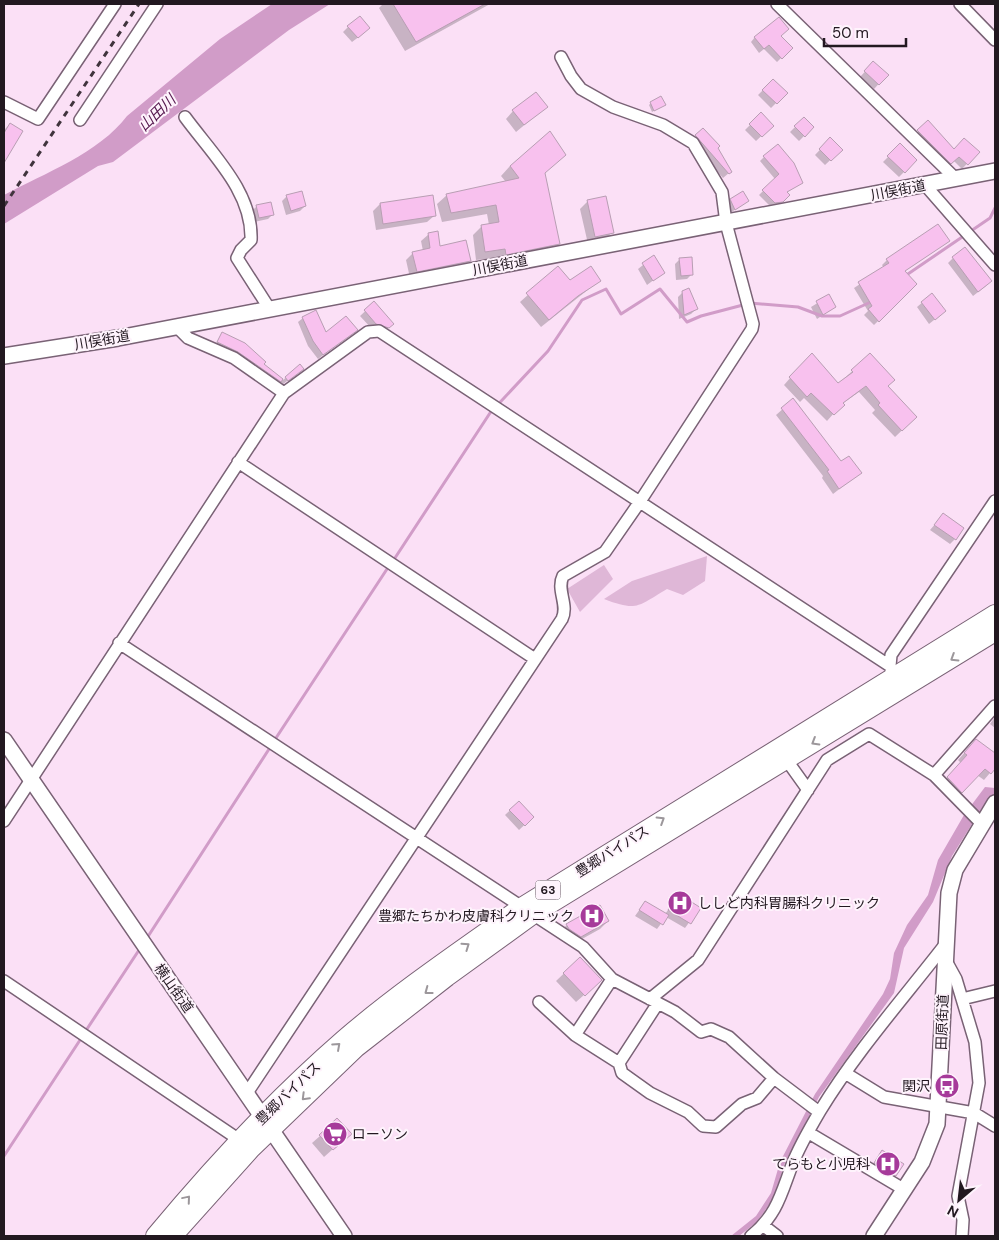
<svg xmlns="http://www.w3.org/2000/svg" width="999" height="1240" font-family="'DM Sans','Noto Sans JP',sans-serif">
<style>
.green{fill:#dfb7d7}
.water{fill:#d19cc8}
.shadow{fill:#0003}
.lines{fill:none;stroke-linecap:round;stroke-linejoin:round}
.stream{stroke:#d19cc8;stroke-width:3}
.building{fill:#f8c1ee;stroke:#b89eb3}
.street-casing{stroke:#796275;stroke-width:14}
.secondary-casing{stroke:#796275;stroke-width:18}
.primary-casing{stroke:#796275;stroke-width:20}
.street{stroke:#fff;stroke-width:11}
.secondary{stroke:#fff;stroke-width:15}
.primary{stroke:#fff;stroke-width:18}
.rail{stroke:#40343d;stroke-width:3;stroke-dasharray:6 6;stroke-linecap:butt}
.oneway{stroke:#9c979b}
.labels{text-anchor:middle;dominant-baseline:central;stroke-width:4;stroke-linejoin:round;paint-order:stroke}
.shield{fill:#fef3fc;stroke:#645a62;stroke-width:1}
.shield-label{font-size:12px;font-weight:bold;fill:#221820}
.street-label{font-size:14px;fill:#221820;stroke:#fef3fc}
.poi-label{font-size:14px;fill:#221820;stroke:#fef3fc;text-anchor:end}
.water-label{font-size:15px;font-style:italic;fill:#55174e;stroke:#fef3fc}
</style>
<rect width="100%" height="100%" fill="#fbe0f6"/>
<path class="green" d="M707,556l-2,25 -22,14 -16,-6c-29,17 -29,23 -63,10l28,-18z
M604,565l9,14 -33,33 -13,-23z"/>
<path class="water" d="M272,4h58l-41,26 -176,132 -15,4 -94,58v-29c41,-22 95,-42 123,-79l93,-77z
M985,787l10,1v11h-3l-8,6 -32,51 -19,46 -29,46 -10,45 -75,104 -35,68 -9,31 -18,26 -18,14h-8l25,-20 15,-23 9,-31 35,-68 68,-100 7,-15 4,-26 13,-28 21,-30 10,-35 26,-45z"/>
<path class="shadow" d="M383,4h107l-85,47 -26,-43z
M348,27l16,6 -12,9 -9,-10z
M755,37h24l12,11 -14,14 -13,-13 -5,4 -8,-11z
M873,63l14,12 -13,14 -14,-12z
M773,80l13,13 -15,15 -13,-13z
M651,103l13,2 -12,7 -3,-7z
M546,107l-30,25 -10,-13 7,-8z
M761,114l11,12 -16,15 -11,-11z
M804,118l9,9 -14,14 -9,-9z
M928,122l26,28 24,2 -16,17 -9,-9 -7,7 -32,-31z
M10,124l11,7 -17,29v-30z
M703,130l27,42 -7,6 -32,-37z
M830,139l11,11 -16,15 -10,-10z
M900,145l16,15 -17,17 -16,-15z
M764,157l38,25 -16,11 2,2 -11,11 -6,1 -12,-12 16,-16 -15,-18z
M510,166l34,8 15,70 -9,9 -53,10 -1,-5 -20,2 -3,-25 9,-9 7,-1 -2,-11 -45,8 -5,-18 10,-9 59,-13 -5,-6z
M287,196l18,10 -5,5 -14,4 -4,-14z
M731,200l17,1 -18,12 -4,-8z
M588,201l24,31 -7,8 -17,4 -8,-35z
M380,204l54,12 -7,6 -51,8 -3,-19z
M257,206l16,8 -5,5 -14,3 -2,-11z
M938,226l10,15 -44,31 12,12 -42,41 -10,-10 4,-4 -14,-23 30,-20 -2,-3 5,-5z
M429,234l10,13 31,14 -8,7 -52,10 -4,-18 7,-7 10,-2 -2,-10z
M653,257l10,16 -16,12 -9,-16z
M953,258l33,28 -13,10 -25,-33z
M680,259l12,15 -5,5 -11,1 -1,-16z
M558,268l12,14 29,-1 -58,46 -21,-25z
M683,292l13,17 -5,5 -12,5 -1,-22z
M931,295l8,21 -10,8 -12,-17z
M829,296l6,11 -18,12 -6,-12z
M374,303l18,21 -9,9 -12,-5 -11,-12z
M303,318l23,16 30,-4 -38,29 -10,-13 -10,-24z
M223,333l60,47 17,-14 2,3 -20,16 -3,-4 -4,5 -62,-38z
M870,355l17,32 29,30 -21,20 -23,-24 3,-3 -16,-18 -17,12 -15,17 -23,-23 -4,4 -16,-17 21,-24 33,23z
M793,400l48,63 19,10 -27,21 -11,-16 1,-2 -47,-61z
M943,515l12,24 -5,5 -20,-14z
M995,717v11l-5,-4z
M976,740l19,15v12l-11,13 -7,-5 -22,23 -14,-13 20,-22 -3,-3z
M519,802l14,15 -14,13 -14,-15z
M679,895l20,14 -14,19 -19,-11 -9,12 -22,-13 10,-14 20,12z
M608,921l-8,8 -27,15 -14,-12 8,-7z
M580,958l12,30 -16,14 -20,-21z
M320,1136l22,5 -18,16 -12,-14z
M882,1152l13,23 -5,5 -20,-12z"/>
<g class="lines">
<path class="stream" d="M905,276l85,-58 5,-10
M750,303l48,4 24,9h18l33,-15
M393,561l97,-148 58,-62 34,-51 24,-11 15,25 39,-25 27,33 14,-6 42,-11
M274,741l115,-175
M147,938l124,-192
M85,1032l56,-85
M4,1156l78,-119"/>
</g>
<path class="building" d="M393,4h92l-69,38z
M360,16l10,12 -12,10 -11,-12z
M779,17l10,12 -8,7 12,12 -11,11 -13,-14 -5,4 -10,-12z
M873,61l16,14 -10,10 -15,-14z
M773,79l15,14 -11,11 -15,-14z
M536,92l12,15 -24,18 -12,-15z
M661,96l5,9 -12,6 -4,-9z
M761,112l13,14 -12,11 -13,-13z
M804,117l10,10 -9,10 -11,-11z
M928,120l26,29 10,-11 16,14 -12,13 -9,-8 -8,7 -34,-34z
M10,123l13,8 -19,32v-30z
M703,128l17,18 -2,2 14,24 -3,2 -34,-39z
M550,131l16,24 -21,18 15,71 -54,11 -1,-6 -20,3 -4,-27 18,-3 -3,-17 -45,8 -5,-19 73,-16 -9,-12z
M830,137l13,13 -12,11 -12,-12z
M900,143l17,17 -12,13 -18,-17z
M778,144l16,19 9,20 -16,9 3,3 -7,7 -8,1 -13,-13 17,-16 -16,-18z
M302,191l4,15 -15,5 -5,-16z
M743,191l6,10 -14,9 -5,-11z
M433,195l3,21 -53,8 -3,-21z
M606,196l8,37 -19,4 -8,-37z
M271,202l3,13 -15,3 -3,-13z
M938,224l12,17 -45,30 12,13 -38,38 -11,-13 4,-3 -14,-24 31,-19 -3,-4z
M438,231l2,15 26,-6 5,21 -54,11 -5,-20 18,-4 -2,-15z
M965,247l27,34 -14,11 -26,-35z
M654,255l11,18 -12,8 -11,-18z
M692,257l1,18 -12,1 -2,-18z
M558,266l12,14 21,-14 10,15 -23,15 -29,24 -23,-27z
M689,288l9,21 -14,6 -2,-24z
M932,293l14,18 -11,9 -14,-18z
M829,294l7,13 -13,8 -7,-14z
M374,301l20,23 -5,4 -13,-4 -12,-14z
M316,310l10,22 20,-16 12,14 -35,25 -10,-14 -11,-24z
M222,332l23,11 21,19 -2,2 19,15 -2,3 -43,-30 -21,-10z
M812,353l26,30 15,-11 -2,-2 19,-17 25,27 -7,6 29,31 -15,14 -24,-26 2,-2 -14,-17 -23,17 2,2 -11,10 -23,-22 -4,4 -18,-20z
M300,364l4,5 -16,12 -3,-4z
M793,398l48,63 8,-5 13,17 -23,16 -12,-18 2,-1 -48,-62z
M943,513l21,15 -8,12 -22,-15z
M976,739l19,14v16l-4,5 -6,-5 -23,24 -15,-16 20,-22 -3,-2z
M519,801l15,16 -9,9 -16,-16z
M679,894l22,14 -10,16 -23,-14z
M645,901l24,14 -6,10 -24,-15z
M600,905l9,16 -28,16 -12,-8 -3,-5z
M580,957l22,23 -17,16 -22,-23z
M337,1118l15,16 -19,16 -14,-15z
M882,1150l22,14 -8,12 -22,-13z"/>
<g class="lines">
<defs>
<path id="street" d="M777,4l179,175
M960,4l35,36
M4,102l34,17 77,-115
M185,117c27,37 68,75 66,123l-10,10 -4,8 32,50
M80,120l77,-116
M925,185l70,80
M176,326l12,12 46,20 50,35
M238,462l297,197
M119,643l464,304 29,32 63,33 26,20 10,-3 18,8 45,41 45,34
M892,673l-2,-7 1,-11 104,-154
M783,755l25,35
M934,775l61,-69
M4,821l280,-428 84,-61 11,-1 511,335
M945,959l11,20 19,63 4,41 -21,113 5,24 -1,16
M4,981l240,162
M650,999l48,-39 129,-200 42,-26 65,41 48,49
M962,999l33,-8
M539,1002l36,33 44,28 3,10 28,20 38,19 15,14 13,1 26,-23 15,-6 17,-20
M575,1035l37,-56
M619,1063l39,-60
M845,1073l39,24 90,16 21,13
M247,1093l315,-474c7,-14 -6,-29 1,-43l42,-24 34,-49 113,-174 1,-5 -27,-101 -4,-31 -29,-49 -30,-18 -50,-18 -32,-18 -10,-13 -10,-19
M809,1133l96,57
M764,1226l13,10
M751,1236c26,-21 30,-42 41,-71 7,-18 18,-37 28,-54 36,-59 82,-111 124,-165"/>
<path id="secondary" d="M4,356l114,-18 877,-167
M4,740l340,496
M874,1236l48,-74 15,-38 12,-231 6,-23 40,-67"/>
<path id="primary" d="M155,1236c58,-70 120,-137 189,-197 56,-48 117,-89 176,-131l475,-294
M173,1236l78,-87 105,-101 91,-71 87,-63 461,-282"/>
</defs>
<use href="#street" class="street-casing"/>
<use href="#secondary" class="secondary-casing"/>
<use href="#primary" class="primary-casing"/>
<use href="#street" class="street"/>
<use href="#secondary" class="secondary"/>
<use href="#primary" class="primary"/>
<path class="rail" d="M4,206l135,-202"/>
</g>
<defs><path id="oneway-chevron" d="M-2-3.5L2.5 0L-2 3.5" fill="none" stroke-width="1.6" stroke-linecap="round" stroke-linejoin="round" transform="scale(1.25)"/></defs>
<g class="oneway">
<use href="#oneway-chevron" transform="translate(954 658) rotate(148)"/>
<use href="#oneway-chevron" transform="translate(815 742) rotate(149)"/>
<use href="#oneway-chevron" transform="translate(661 820) rotate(-32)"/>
<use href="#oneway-chevron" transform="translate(466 946) rotate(-35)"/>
<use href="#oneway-chevron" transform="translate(428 991) rotate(143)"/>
<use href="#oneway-chevron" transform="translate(337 1046) rotate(-42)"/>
<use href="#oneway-chevron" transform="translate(305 1097) rotate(135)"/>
<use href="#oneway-chevron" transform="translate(187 1199) rotate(-50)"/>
</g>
<defs>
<symbol id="hospital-disc" viewBox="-11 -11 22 22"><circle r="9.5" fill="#a63a9a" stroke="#fef3fc"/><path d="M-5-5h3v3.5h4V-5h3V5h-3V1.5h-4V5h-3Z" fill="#fff"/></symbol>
<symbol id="bus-disc" viewBox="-11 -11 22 22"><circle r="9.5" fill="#a63a9a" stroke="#fef3fc"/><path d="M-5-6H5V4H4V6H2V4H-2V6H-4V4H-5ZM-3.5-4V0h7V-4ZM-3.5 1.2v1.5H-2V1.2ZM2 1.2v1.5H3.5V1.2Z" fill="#fff"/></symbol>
<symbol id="supermarket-disc" viewBox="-11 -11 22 22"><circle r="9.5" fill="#a63a9a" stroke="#fef3fc"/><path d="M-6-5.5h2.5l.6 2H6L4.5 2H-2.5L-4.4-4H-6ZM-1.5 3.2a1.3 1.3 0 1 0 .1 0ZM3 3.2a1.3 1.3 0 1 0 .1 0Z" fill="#fff"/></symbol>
</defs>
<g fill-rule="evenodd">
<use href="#hospital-disc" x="666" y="889" width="28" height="28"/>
<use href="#hospital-disc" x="578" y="902" width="28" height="28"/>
<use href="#bus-disc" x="933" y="1072" width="28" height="28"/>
<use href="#supermarket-disc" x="321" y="1120" width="28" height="28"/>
<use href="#hospital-disc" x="874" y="1150" width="28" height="28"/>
</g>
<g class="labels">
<rect class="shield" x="535.5" y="880.5" width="25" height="19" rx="4"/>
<g class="shield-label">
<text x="548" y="890">63</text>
</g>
<g class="street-label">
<text transform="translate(898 190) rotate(-11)">川俣街道</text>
<text transform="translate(500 265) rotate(-11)">川俣街道</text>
<text transform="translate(102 340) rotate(-10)">川俣街道</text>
<text transform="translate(612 851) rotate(-32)">豊郷バイパス</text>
<text transform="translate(174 988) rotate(55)">横山街道</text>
<text transform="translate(942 1022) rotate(-88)">田原街道</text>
<text transform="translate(288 1093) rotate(-44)">豊郷バイパス</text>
</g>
<g class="poi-label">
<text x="698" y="903" text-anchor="start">ししど内科胃腸科クリニック</text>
<text x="574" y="916">豊郷たちかわ皮膚科クリニック</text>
<text x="930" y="1086">関沢</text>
<text x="352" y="1134" text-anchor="start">ローソン</text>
<text x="870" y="1164">てらもと小児科</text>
</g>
<g class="water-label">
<text transform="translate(157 113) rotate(-44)">山田川</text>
</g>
</g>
<rect width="999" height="1240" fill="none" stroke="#221820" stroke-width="10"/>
<g transform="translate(959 1200) rotate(208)" stroke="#fef3fc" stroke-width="4" paint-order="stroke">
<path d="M0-4L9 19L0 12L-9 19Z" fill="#221820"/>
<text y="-8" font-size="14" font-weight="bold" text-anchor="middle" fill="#221820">N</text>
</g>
<path d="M824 38v8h82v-8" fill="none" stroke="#221820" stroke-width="2.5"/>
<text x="832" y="38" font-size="15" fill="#221820" stroke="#fef3fc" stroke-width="4" paint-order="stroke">50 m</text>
</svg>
